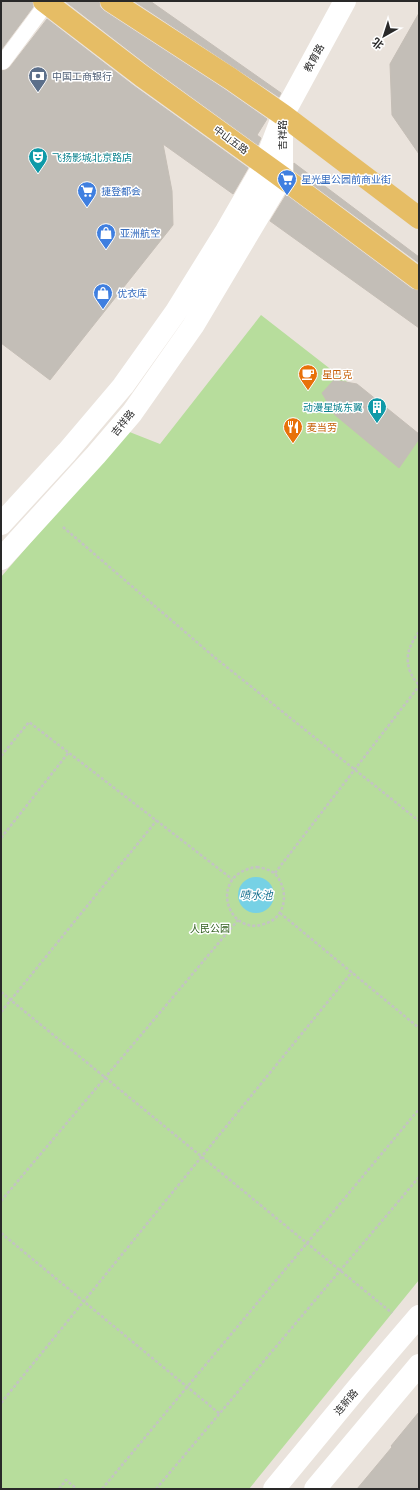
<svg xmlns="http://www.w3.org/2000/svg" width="420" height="1490" font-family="Ubuntu,'Noto Sans SC',sans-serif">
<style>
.green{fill:#b7dd9c}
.water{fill:#76d1e5}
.building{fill:#c3beb7;stroke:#c5beb6}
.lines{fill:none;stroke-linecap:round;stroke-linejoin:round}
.path{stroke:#c3c3c3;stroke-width:2.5;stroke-dasharray:3 2;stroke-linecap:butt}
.service{stroke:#fff;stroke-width:15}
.tertiary{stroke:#fff;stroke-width:22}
.primary{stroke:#e6bd65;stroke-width:22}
.labels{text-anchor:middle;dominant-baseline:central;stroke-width:3;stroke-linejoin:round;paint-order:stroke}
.street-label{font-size:10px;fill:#292929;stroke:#fff}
.service-label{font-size:10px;fill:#4e5e75;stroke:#fff;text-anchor:start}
.culture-label{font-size:10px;fill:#0d838f;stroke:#fff;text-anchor:start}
.shop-label{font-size:10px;fill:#366cbe;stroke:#fff;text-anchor:start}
.food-label{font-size:10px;fill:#c56008;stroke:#fff;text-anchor:start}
.park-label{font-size:10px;fill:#32601f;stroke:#fff}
.water-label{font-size:11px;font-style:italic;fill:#17708f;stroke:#fff}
</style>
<rect width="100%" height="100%" fill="#eae3dc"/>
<path class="green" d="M261,315l158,123v842l-170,209h-248v-912l126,-146 33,13z"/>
<path class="water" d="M238 895a18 18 0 1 1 36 0a18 18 0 1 1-36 0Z"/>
<path class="building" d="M1,1h31l1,6 -32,43z
M65,1h34l1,6 4,4 120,78 43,30 -10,16 4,3 -3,7 -109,-79z
M134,1h16l131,92 -2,4z
M419,13v141l-27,-39 -2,-51z
M47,19l87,67 114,82 -15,26 -70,-50 9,47 1,34 -123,155 -49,-37v-272l5,-1 4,-3z
M294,163l125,94v6l-125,-92z
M286,195l126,94 7,2v37l-149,-107z
M334,380l23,4 62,50v5l-20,29 -64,-53 -13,-22z
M419,1412v77h-62l35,-42 -1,-1z"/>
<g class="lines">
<path class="path" d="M63,527l150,129 206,165
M419,632c-14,18 -16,36 0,53
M1,756l28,-34 203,157
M1,838l68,-86
M257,867c6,1 15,3 19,8 9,11 11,27 3,39 -4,6 -11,9 -18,11 -36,8 -52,-52 -4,-58z
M275,873l144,-187
M280,913l139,115
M1,992l391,321
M1,1012l156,-192
M1,1201l237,-281
M1,1233l219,181
M1,1403l351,-431
M59,1489l7,-9 11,9
M102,1489l317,-380
M156,1489l263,-312"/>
<path class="service" d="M3,62l44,-59"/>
<path class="tertiary" d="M1,524l66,-72 56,-66 52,-73 51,-82 38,-66 19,-50 62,-114
M1,559l95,-104 36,-42 61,-87 89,-149v-47
M274,1489l85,-103 60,-70
M315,1489l104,-124"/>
<path class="primary" d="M44,1l98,75 140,101 137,102
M111,1l120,78 52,36 136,103"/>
</g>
<defs>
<symbol id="bank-pin" viewBox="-11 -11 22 30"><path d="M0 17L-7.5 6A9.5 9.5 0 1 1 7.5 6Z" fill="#5c6f8a" stroke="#fff"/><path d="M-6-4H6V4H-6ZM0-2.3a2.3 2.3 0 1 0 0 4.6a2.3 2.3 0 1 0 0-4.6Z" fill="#fff"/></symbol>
<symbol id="theatre-pin" viewBox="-11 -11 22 30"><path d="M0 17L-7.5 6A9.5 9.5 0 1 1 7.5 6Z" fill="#0f9aa8" stroke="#fff"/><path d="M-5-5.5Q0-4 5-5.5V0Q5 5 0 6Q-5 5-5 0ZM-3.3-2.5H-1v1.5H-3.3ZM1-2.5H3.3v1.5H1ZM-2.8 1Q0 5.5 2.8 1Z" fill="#fff"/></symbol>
<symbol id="supermarket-pin" viewBox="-11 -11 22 30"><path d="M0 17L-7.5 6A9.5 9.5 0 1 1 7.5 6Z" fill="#3f7fe0" stroke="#fff"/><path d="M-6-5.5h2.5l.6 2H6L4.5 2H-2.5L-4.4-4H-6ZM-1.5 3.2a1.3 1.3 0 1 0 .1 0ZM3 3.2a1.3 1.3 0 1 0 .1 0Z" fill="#fff"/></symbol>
<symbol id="shop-pin" viewBox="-11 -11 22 30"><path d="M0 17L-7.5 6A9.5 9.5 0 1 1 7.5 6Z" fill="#3f7fe0" stroke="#fff"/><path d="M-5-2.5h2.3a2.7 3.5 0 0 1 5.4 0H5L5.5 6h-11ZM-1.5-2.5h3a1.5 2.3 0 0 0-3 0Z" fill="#fff"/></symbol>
<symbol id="cafe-pin" viewBox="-11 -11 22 30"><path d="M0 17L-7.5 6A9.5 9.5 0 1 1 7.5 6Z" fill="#e8710a" stroke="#fff"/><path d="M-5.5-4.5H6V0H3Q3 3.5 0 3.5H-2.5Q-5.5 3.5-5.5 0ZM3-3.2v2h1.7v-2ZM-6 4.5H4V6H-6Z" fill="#fff"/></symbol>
<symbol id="building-pin" viewBox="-11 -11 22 30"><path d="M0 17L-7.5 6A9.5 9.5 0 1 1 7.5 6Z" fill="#0f9aa8" stroke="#fff"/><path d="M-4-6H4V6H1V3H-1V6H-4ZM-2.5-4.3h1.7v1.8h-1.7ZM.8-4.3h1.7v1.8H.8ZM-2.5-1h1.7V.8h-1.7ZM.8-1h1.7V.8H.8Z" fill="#fff"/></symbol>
<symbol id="restaurant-pin" viewBox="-11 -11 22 30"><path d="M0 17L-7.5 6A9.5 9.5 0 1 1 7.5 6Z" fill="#e8710a" stroke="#fff"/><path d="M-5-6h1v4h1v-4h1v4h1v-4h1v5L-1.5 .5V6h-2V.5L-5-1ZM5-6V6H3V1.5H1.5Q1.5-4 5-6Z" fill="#fff"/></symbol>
</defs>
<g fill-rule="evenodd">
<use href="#bank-pin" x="27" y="65" width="22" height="30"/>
<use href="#theatre-pin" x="27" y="146" width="22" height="30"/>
<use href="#supermarket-pin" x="276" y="168" width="22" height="30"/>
<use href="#supermarket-pin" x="76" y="180" width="22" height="30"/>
<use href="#shop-pin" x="95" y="222" width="22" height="30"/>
<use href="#shop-pin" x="92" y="282" width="22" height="30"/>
<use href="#cafe-pin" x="297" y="363" width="22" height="30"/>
<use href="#building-pin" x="366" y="396" width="22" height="30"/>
<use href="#restaurant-pin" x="282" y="416" width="22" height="30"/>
</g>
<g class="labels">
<g class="street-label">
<text transform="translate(314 58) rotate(-61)">教育路</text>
<text transform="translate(282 135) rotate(-90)">吉祥路</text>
<text transform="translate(231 140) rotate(36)">中山五路</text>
<text transform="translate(123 423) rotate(-51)">吉祥路</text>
<text transform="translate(346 1402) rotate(-50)">连新路</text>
</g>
<g class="service-label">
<text x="52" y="76">中国工商银行</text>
</g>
<g class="culture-label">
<text x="52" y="157">飞扬影城北京路店</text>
<text x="363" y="407" text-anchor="end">动漫星城东翼</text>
</g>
<g class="shop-label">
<text x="301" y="179">星光里公园前商业街</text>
<text x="101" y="191">捷登都会</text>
<text x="120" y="233">亚洲航空</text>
<text x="117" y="293">优衣库</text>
</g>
<g class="food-label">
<text x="322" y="374">星巴克</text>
<text x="307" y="427">麦当劳</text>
</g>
<g class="park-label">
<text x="210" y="928">人民公园</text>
</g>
<g class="water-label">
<text x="256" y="895">喷水池</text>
</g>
</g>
<rect width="420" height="1490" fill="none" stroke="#292929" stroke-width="4"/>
<g transform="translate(384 36) rotate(219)" stroke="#ffffff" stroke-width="3" paint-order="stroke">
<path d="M0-3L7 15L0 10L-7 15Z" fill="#292929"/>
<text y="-6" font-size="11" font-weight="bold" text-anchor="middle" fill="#292929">北</text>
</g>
</svg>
